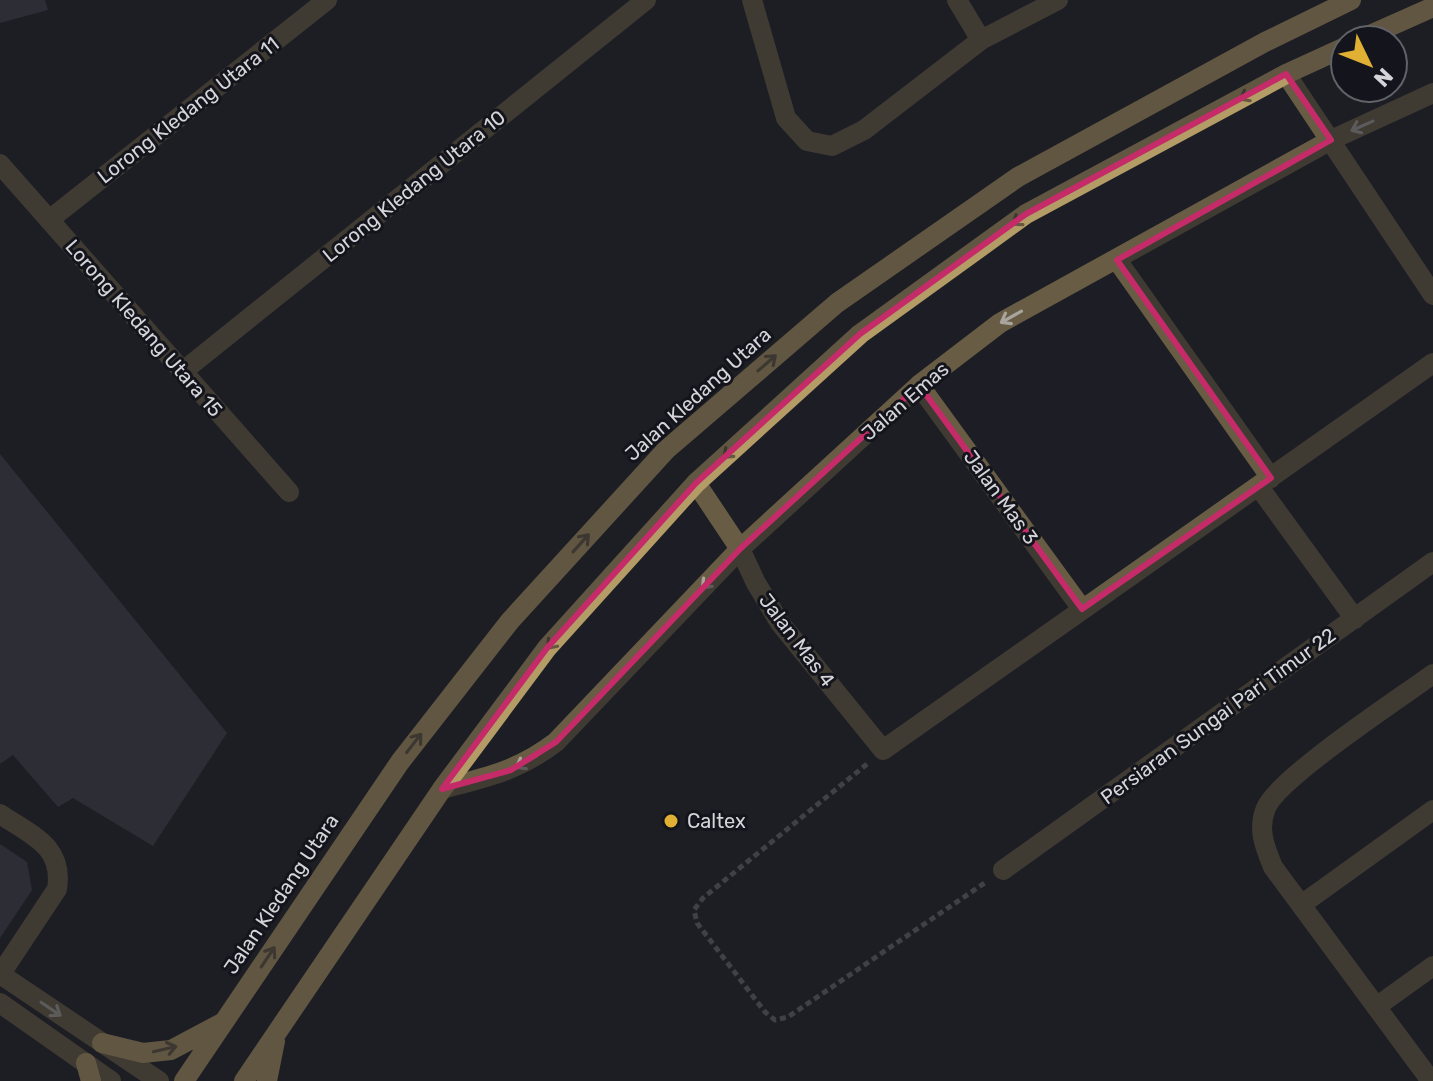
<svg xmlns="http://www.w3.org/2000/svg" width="1433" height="1081" font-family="Rubik,sans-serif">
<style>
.building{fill:#404149}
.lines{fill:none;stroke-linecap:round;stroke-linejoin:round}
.path{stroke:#6b6b72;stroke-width:5;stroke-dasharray:6 4;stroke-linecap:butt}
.minor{stroke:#685d44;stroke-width:20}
.major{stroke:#b39c65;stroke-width:20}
.oneway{stroke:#645840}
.oneway2{stroke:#a9a49d}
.marked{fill:none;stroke:#c42b68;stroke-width:6;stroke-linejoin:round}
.poi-dot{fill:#dfb034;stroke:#14151c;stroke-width:3}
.labels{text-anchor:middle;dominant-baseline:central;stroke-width:6;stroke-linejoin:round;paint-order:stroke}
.street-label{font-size:20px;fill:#d4d4d9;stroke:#14151c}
.poi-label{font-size:20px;fill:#d4d4d9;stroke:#14151c;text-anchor:start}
</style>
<rect width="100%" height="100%" fill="#1d1e25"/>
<path class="building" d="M0,0h45l3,10 -48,13z
M0,454l227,279 -74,113 -80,-48 -15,9 -45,-52 -13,9z
M0,844l27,18 5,28 -32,48z"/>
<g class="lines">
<path class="path" d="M867,764l-164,134 -9,12 3,13 68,89 10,8 13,-3 198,-135"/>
<path class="minor" d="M752,0l34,118 21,23 25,5 32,-16 117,-90 77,-40
M957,0l24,40
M1286,74l147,221
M0,164l289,328
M49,220l278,-220
M1117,260l154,218
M182,372l464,-372
M919,385l163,224
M696,483l44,66 16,34 24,40 103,127 550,-387
M1259,487l96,132
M442,789c45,-12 76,-18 114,-47l184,-193 179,-164 81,-62 331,-183 102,-47
M0,814c31,21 64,32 57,75l-57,86
M1003,870l430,-308
M1301,905l132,-95
M0,974l159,107
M0,1003l111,78
M1376,1007l57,-41
M1431,1081l-158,-214c-8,-20 -16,-38 -7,-59 12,-30 134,-110 167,-134"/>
<path class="major" d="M1359,40l74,-33
M102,1043l41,10 28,-3 51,-27
M86,1063l5,18
M184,1081l216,-319 110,-141 156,-171 171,-147 181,-126 247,-135 86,-42
M244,1081l198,-292 105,-141 149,-165 164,-149 166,-120 260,-140 59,-27
M267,1081l8,-40"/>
</g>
<defs><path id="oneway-shaft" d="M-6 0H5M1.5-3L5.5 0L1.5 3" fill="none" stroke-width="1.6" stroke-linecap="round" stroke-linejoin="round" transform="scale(2)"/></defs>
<g class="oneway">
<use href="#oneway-shaft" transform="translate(1250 94) rotate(152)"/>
<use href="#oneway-shaft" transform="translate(1022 218) rotate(146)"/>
<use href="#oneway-shaft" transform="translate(767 363) rotate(-41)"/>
<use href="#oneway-shaft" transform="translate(732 450) rotate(138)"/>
<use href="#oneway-shaft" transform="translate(581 543) rotate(-48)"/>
<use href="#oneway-shaft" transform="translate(555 640) rotate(131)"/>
<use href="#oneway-shaft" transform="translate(414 743) rotate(-52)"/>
<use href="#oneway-shaft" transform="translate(268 957) rotate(-56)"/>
<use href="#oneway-shaft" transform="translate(165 1049) rotate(-13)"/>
</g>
<g class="oneway2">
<use href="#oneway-shaft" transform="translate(1362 126) rotate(156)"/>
<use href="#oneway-shaft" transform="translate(1011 317) rotate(151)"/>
<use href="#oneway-shaft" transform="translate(710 580) rotate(134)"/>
<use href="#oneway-shaft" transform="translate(526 762) rotate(151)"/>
<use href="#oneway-shaft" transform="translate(51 1009) rotate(34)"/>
</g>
<path d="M0 0H1433V1081H0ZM1286,74l45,66 -214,120 154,218 -189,131 -163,-224 -179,164 -184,193 -45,28 -69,19 105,-141 149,-165 164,-149 166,-120z" fill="#1d1e25" fill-opacity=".55" fill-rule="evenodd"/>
<path class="marked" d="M1286,74l45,66 -214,120 154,218 -189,131 -163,-224 -179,164 -184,193 -45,28 -69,19 105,-141 149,-165 164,-149 166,-120z"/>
<circle class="poi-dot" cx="671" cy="821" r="8"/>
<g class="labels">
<g class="street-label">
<text transform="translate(188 110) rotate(-38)">Lorong Kledang Utara 11</text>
<text transform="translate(414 186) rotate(-39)">Lorong Kledang Utara 10</text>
<text transform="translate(144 328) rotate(49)">Lorong Kledang Utara 15</text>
<text transform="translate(698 394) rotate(-42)">Jalan Kledang Utara</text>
<text transform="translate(905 401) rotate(-41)">Jalan Emas</text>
<text transform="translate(1001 497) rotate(54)">Jalan Mas 3</text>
<text transform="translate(797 640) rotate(53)">Jalan Mas 4</text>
<text transform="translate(1218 716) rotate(-36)">Persiaran Sungai Pari Timur 22</text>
<text transform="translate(281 894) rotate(-56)">Jalan Kledang Utara</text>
</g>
<g class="poi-label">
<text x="687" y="821">Caltex</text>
</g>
</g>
<g transform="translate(1369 64) rotate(133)"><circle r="38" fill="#14151c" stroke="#616168" stroke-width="2"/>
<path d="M0-6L14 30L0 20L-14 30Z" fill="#dfb034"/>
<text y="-12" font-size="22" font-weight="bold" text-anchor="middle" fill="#d4d4d9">N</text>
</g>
</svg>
